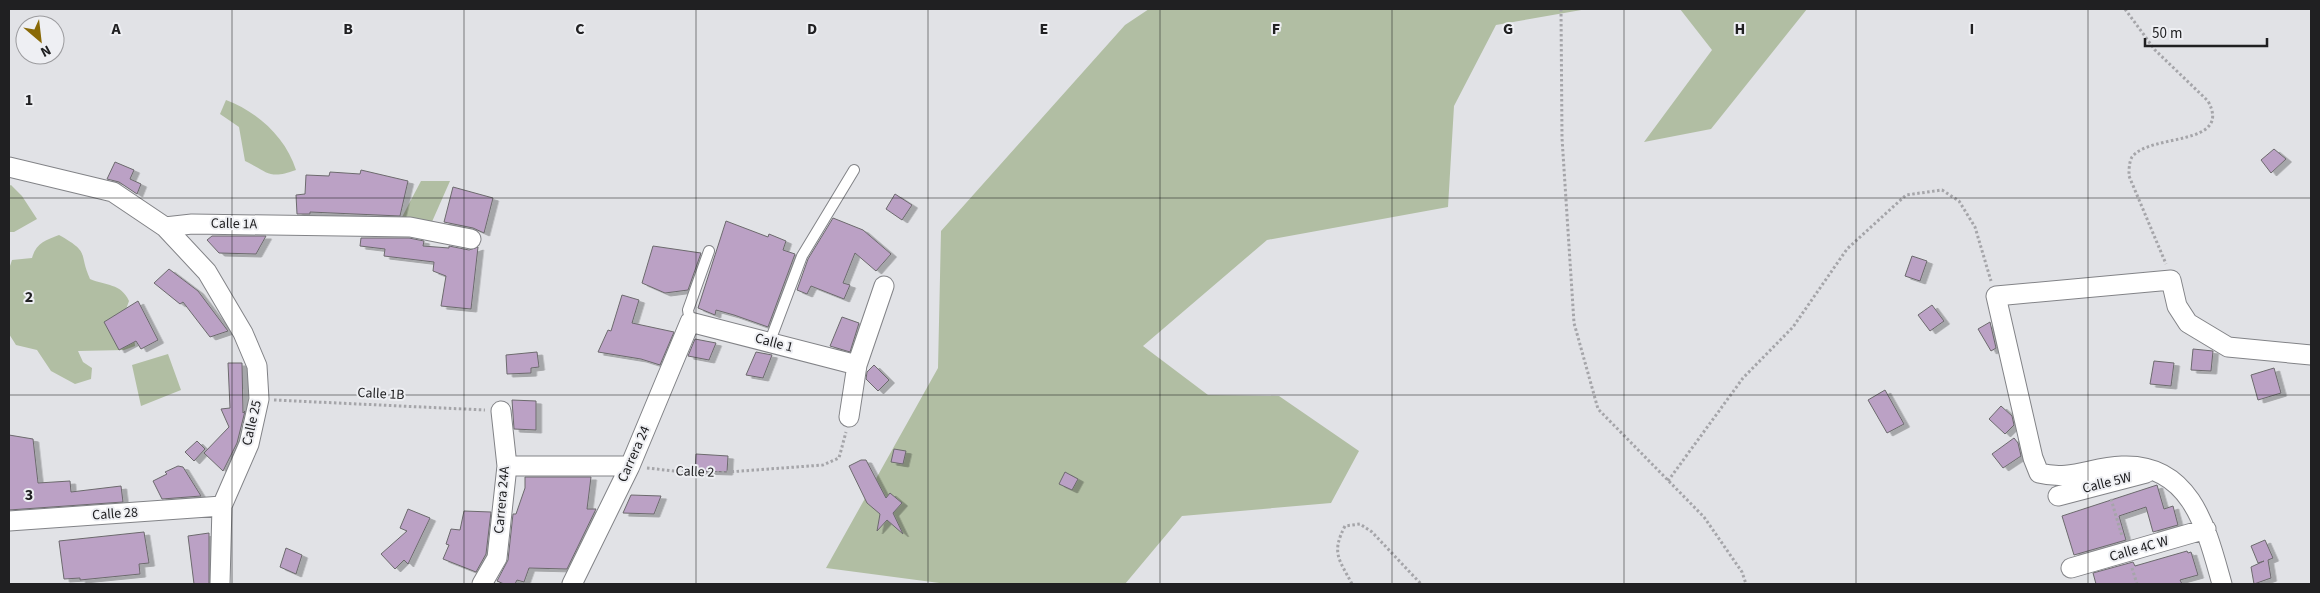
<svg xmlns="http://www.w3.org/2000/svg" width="2320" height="593" font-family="'Source Sans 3',sans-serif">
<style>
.green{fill:#b1bea3}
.building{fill:#bba1c5;stroke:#6c6a6d;filter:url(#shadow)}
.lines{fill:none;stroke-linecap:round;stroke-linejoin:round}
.lane-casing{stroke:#828387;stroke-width:12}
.street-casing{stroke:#828387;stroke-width:21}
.path{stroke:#a5a5a9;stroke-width:3;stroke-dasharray:2.5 2.5;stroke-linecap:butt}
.lane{stroke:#fff;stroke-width:10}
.street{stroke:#fff;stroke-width:19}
.grid{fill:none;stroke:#202022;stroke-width:1;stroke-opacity:0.55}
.labels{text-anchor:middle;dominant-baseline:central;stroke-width:4;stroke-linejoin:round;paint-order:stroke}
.street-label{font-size:14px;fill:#202022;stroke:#eeeff3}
.grid-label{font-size:16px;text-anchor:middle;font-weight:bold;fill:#202022;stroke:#eeeff3;stroke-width:4;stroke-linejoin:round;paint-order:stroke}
</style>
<defs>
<filter id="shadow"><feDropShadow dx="5.5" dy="3" stdDeviation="0" flood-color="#0004"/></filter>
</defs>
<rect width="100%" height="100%" fill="#e1e2e6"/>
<path class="green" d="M1149,9h438l-91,16 -42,81 -6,101 -181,33 -124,106 65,49 71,1 80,55 -28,52 -149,13 -57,68h-178l-121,-16 112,-200 3,-137 184,-206z
M1680,9h127l-96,120 -67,13 68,-92z
M226,100c32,12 60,38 70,70 -27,10 -28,2 -51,-9l-6,-34 -19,-13z
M421,181h29l-19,43 -30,-5z
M11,185l11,11 15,23 -23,13h-5v-46z
M59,235c32,18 19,17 31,44 16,7 31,4 39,22l-4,11 9,22 1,12 -11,4 -46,1 5,11 9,6 -1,11 -16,5 -24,-13 -14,-21 -21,-5 -7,-11v-65l3,-9 20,-2c4,-15 14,-18 27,-23z
M168,354l13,36 -40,16 -9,-41z"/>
<path class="building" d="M2274,149l12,10 -15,14 -10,-13z
M115,162l19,8 -4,9 11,5 -4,10 -18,-12 -12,-3z
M361,170l47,11 -8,35 -90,-4v2h-13l-1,-19 9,-1 1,-19 23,1 1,-4 30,2z
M453,187l40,11 -9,35 -11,-5 -29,-6z
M895,194l17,11 -10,15 -16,-11z
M833,218l30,12 28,24 -15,17 -21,-18 -12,30 7,2 -6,14 -33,-13 -4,8 -10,-4 11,-31z
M726,221l42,16 1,-3 17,7 -3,9 12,4 -27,73 -34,-12 -18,-5 -1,5 -17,-7z
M212,236h54l-10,18 -37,-1 -12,-13z
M361,238h48l15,3 -1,5 26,2v-2l20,4 9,-3 -7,62 -30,-3 5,-30 -13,-5 1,-9 -50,-6 1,-7 -25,-3z
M653,246l48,7 -13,37 -23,3 -23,-10z
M1912,256l15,5 -7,20 -15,-5z
M169,269l29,22 30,40 -18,6 -27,-35 -3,2 -26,-21z
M622,295l17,5 -7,23 42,9 -14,33 -19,-6 -43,-7 10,-22 3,1z
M138,301l20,39 -17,9 -5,-8 -17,9 -15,-28z
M1932,305l12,16 -14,10 -12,-16z
M842,317l17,6 -9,29 -20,-6z
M1990,322l6,26 -5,3 -13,-22z
M695,339l21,4 -7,17 -21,-4z
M2193,349l20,2 -2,20 -20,-1z
M537,352l2,15 -8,1v5l-24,1 -1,-19z
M756,352l16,3 -9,23 -17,-3z
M2154,361l20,2 -3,23 -21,-2z
M228,363h14l1,50 2,-2 -8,32 -14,28 -19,-18 25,-26 -8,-18 9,-1z
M874,365l15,15 -11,11 -12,-12 1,-7z
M2274,368l7,25 -23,7 -7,-25z
M1885,390l19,34 -17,9 -19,-33z
M512,400l24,1v29l-22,-1z
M2001,406l11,10 2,9 -9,9 -16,-15z
M9,435l24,4 5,44 32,-2 1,11 50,-6 2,16 -114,8z
M2014,438l4,5 3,13 -18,12 -11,-14z
M197,441l8,8 -11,12 -9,-9z
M894,449l12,2 -3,13 -12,-2z
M696,454l32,2 -1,16 -32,-1z
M861,460h5l20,38 4,-5 12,10 -9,10 10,21 -16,-14 -10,11 3,-17 -13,-11 -18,-37z
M178,466l5,1 18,29 -39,3 -9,-18 14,-7 -2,-2z
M1065,472l13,7 -6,11 -13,-6z
M525,477h66l-4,32h9l-29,60 -38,-1 -5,14 -7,-2 -2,4h-11l-7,-3 11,-21 5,-46h3l9,-26z
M2157,485l7,24 9,-3 5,19 -25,7 -7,-25 -27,9 7,24 -52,15 -12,-39z
M631,495l30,1 -7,18 -31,-1z
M408,509l22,9 -22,46 -4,-4 -9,9 -14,-15 26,-23 -7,-3z
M464,511l27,1 -5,42 -10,18 -33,-13 6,-14 -3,-1 5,-15 9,1z
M144,532l5,31 -10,1 1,10 -60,6v-2l-16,1 -5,-38z
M209,533v51h-15l-6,-48z
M2265,540l8,18 -5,2 3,18 -17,6 -3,-17 13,-6 -6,2 -7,-17z
M286,548l16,7 -6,19 -16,-7z
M2187,551l1,2 3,-1 7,23 -18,5 2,4h-86l-3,-11 40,-11 2,4z"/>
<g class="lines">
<defs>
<path id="lane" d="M690,322l-2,-12 21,-59
M770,341l32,-85 52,-86"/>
<path id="street" d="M9,167l104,25 52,35 42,45 36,61 14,33 2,33 -10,45 -27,62 -2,78
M165,227l27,-3 218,3 61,12
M849,417l8,-52 27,-79
M507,466h123
M2058,496l88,-23
M9,521l213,-15
M2071,568l135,-39
M482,584l15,-26 10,-92 -6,-55
M572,584l58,-118 60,-144 167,43
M2222,584c-15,-53 -30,-121 -100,-118 -31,1 -51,15 -83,7l-6,-15 -37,-162 175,-16 6,26 11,17 40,24 83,8"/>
</defs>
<use href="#lane" class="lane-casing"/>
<use href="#street" class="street-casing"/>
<path class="path" d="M1561,9l1,129 12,185 24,86 106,108 38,55 4,12
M2125,9l30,41 53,51c25,46 -58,32 -76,56 -3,5 -3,13 -3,19l37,88
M274,400l211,10
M647,468l54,6 122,-9 16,-7 7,-26
M1668,481l75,-103 50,-51 54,-78 59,-54 36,-5 17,11 16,26 16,54
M2111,499l11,37
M2132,568l5,16
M1352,584c-13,-25 -21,-31 -7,-58l15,-2 12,8 49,52"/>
<use href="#lane" class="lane"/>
<use href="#street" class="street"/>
</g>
<path class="grid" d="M232,9v575M464,9v575M696,9v575M928,9v575M1160,9v575M1392,9v575M1624,9v575M1856,9v575M2088,9v575M9,198h2302M9,395h2302"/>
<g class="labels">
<g class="street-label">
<text transform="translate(234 224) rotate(1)">Calle 1A</text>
<text transform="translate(774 343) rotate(15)">Calle 1</text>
<text transform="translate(381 394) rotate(3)">Calle 1B</text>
<text transform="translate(252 423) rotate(-77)">Calle 25</text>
<text transform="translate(634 454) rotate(-66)">Carrera 24</text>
<text transform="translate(695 472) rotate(2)">Calle 2</text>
<text transform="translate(2107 483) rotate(-14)">Calle 5W</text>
<text transform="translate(502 500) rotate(-85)">Carrera 24A</text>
<text transform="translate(115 514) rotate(-4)">Calle 28</text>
<text transform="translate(2139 549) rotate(-16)">Calle 4C W</text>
</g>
</g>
<g class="grid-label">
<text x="116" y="34">A</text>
<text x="348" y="34">B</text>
<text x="580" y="34">C</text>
<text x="812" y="34">D</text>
<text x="1044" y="34">E</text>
<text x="1276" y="34">F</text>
<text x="1508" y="34">G</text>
<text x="1740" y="34">H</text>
<text x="1972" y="34">I</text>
<text x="29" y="105">1</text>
<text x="29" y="302">2</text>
<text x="29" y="500">3</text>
</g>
<rect width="2320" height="593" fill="none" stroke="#202022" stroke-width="20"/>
<g transform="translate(40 40) rotate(152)"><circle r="24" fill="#eeeff3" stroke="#9c9c9f"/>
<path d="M0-4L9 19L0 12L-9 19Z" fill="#896906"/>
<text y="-8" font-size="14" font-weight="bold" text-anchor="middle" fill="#202022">N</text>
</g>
<path d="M2145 38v8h122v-8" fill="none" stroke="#202022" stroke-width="2.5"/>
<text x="2152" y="38" font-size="15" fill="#202022" stroke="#eeeff3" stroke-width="4" paint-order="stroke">50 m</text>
</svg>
